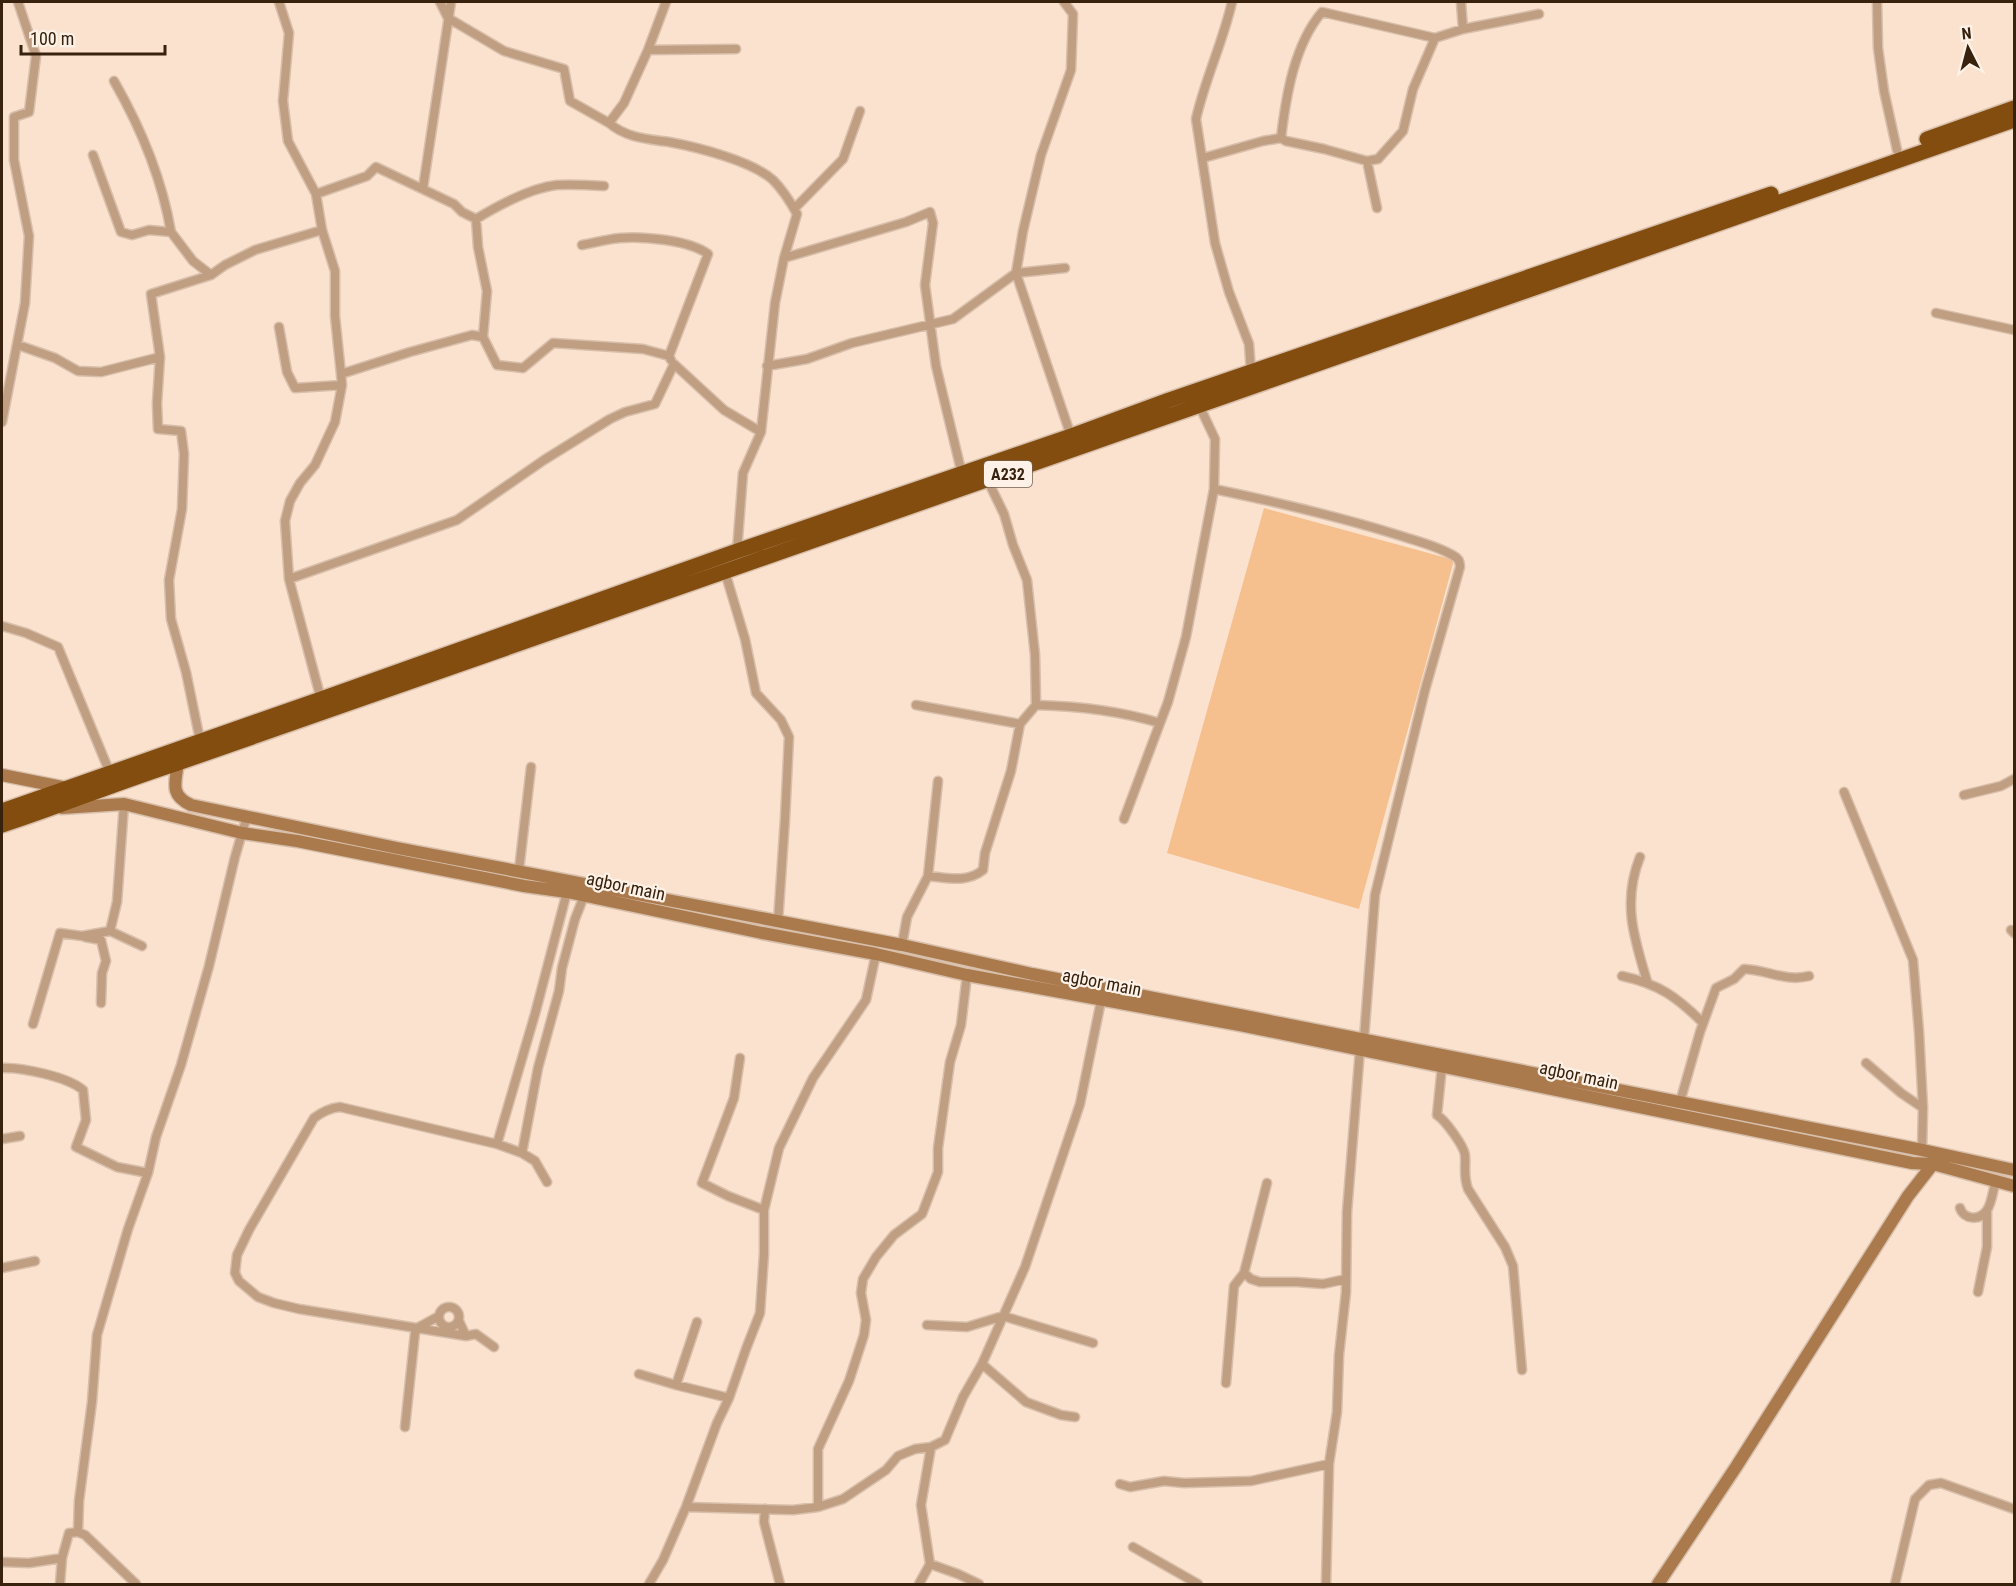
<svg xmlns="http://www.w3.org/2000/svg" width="2016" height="1586" font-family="'Roboto Condensed',sans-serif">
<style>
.pitch{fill:#f5bf8e}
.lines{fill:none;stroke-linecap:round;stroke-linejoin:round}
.street-casing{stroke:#d7bfab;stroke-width:11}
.secondary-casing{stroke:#d7bfab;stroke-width:15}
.highway-casing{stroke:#d7bfab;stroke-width:18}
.street{stroke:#c09e81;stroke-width:8}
.secondary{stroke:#aa7a4d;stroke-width:12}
.highway{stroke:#834d0f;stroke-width:15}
.labels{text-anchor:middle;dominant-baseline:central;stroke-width:4.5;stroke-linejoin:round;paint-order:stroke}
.shield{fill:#fef2e8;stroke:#73604f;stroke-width:1.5}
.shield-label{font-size:16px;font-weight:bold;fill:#38220d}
.street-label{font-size:18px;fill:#38220d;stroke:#fef2e8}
</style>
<rect width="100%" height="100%" fill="#fae2ce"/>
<path class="pitch" d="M1264,508l190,52 -95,349 -192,-56z"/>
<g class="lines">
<defs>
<path id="street" d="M279,2l10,31 -6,68 5,40 28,53 6,36 13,41v45l6,58 1,11 -7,37 -20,43 -15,18 -10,18 -5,20 4,58 32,120
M440,2l8,16 56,33 60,18 6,32 39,22
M666,2l-18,48 -24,53 -15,20c17,15 39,16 60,19 28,5 83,19 104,38 9,9 18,23 24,34l-13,44 -9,45 -14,129 -18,41 -6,78
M1064,2l9,12 -2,56 -30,85 -18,76 -7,42 55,163
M1232,2c-9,40 -27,77 -36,117l19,124 14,49 20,52 2,28
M1461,2l2,27
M1877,2l1,46 6,43 13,59
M648,50l88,-1
M114,81c27,47 48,98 57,151
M1281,138c5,-42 13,-93 41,-126l113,26 28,-9 76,-15
M93,155l28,77 11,3 17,-5 22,2 22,29 18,14
M1203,158l60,-17 18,-3 5,3 38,8 43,12 11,-2 25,-28 10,-42 22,-51
M1367,161l10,47
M423,188l28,-186
M316,194l51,-18 9,-9 78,37 8,8 14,7 2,28 9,44 -4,46 -11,-2 -62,17 -69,22
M794,209l49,-50 17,-48
M476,219c23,-14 54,-31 81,-34 15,-1 31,0 47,1
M582,245c12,-2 25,-6 38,-7 23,-2 69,2 88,16l-39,102
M784,258l122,-36 24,-10 3,11 -8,62 11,81 26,108
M1936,313l78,17
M279,327l8,45 8,16 47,-3
M483,337l14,28 26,3 30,-25 90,6 26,7 2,4
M18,345l37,13 23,13 23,1 59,-15
M767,366l40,-7 45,-16 101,-24 63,-46 49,-5
M2,422l23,-119 4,-67 -15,-76v-43l15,-5 7,-56 -18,-54
M1214,489c62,13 123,27 184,46 18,6 40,11 56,21 5,2 6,6 6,11l-35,123 -50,205 -11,144
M725,572l20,67 11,54 25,27 8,17 -4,82 -7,103
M289,579l168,-59 87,-60 66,-41 15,-7 30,-8 19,-40 50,46 37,22
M2,626l24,7 32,14 52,126
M916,705l104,19
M1036,705c42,1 84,6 124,18l8,-21 18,-65 28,-148 1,-50 -16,-34
M200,740l-14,-68 -15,-53 -2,-39 13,-71 2,-55 -3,-23 -23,-2 -1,-26 3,-46 -9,-63 60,-19 14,-10 30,-15 67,-20
M1844,792l69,168 6,72 4,76 -1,42
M1964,795l37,-9 13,-7
M1124,819l36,-96
M1640,857c-18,45 -6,81 7,124
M519,870l12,-103
M928,876l10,-95
M2011,930l3,3
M110,931l32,15
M85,937l16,3 5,21 -4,12 -1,30
M902,945l5,-28 21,-41c20,2 39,7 55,-6l2,-17 26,-82 9,-47 16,-19 -1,-50 -8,-75 -14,-35 -9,-31 -18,-37
M1622,976c37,8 55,21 81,47
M33,1024l27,-91 22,3 28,-5 7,-29 7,-98
M740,1058l-6,40 -32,85 26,13 36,14
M1866,1063l35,30 22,15
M1442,1066l-5,49c8,5 27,31 28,40 1,13 -2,20 3,34l37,58 8,19 9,104
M2,1068c20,-1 66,9 81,22l3,30 -10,27 41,20 31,6
M1680,1102l20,-70 16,-44 18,-9 10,-10c24,1 41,13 65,7
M2,1139l18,-3
M497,1144l38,-130 32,-122
M522,1153l16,-85 21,-77 3,-23 13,-49 9,-23
M1267,1183l-23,90 7,6 9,3h37l26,2 23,-5
M1960,1208c4,12 20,13 27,2 5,-7 6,-21 9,-29
M2,1268l33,-7
M1978,1292l9,-45v-37
M439 1317a10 10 0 1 1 20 0a10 10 0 1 1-20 0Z
M459,1321l7,15 10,-2 18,13
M927,1325l40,2 36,-11 90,27
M466,1336l-167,-27 -25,-6 -16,-6 -19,-16 -4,-8 2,-18 12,-25 65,-112c8,-6 16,-10 26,-11l157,37 25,9 13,8 12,21
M982,1364l44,38 35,13 14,2
M639,1374l37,11 53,13
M1226,1383l8,-97 10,-13
M676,1385l21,-63
M405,1427l10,-94 4,-6 20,-11
M1120,1484l10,3 34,-6 20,2 67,-2 78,-17
M686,1507l107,3 25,-3 25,-8 43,-29 12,-14 17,-7 16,-2 14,-7 18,-43 19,-33 43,-97 55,-163 21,-103
M818,1507v-58l31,-68 15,-46 2,-15 -5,-27 2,-14 13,-22 18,-22 28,-21 16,-42v-24l12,-86 11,-37 6,-50
M765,1509l-1,13 16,62
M78,1532l1,-31 13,-99 5,-67 31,-106 20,-56 8,-36 25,-72 28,-99 26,-109 12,-41
M1133,1547l65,37
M2,1562l27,1 33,-5
M930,1564l-9,-59 10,-58
M60,1584l2,-26 7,-25 9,-1 7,3 51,49
M649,1584l14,-24 23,-53 31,-84 12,-25 17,-49 14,-36 4,-59v-44l15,-62 34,-70 53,-78 10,-46
M919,1584l11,-20 28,10 21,10
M1326,1584l3,-120 8,-52 2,-57 7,-63 1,-80 13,-163
M1895,1584l20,-85 14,-14 12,-2 73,26"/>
<path id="secondary" d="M178,763c-3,21 -8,32 13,42l206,43 505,97 130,29 890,176 92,20
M2,775l65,13
M62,808l62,-4 118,29 55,8 227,45 43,6 195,41 114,21 91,21 273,50 672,138 21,1 81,22
M1658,1584l78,-117 172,-271 25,-32"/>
<path id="highway" d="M1927,139l87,-31
M2,811l319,-112 416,-148 334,-115 98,-36 602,-206
M2,825c59,-19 116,-43 176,-62l1836,-643"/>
</defs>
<use href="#street" class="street-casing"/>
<use href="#secondary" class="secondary-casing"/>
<use href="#highway" class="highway-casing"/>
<use href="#street" class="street"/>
<use href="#secondary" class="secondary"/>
<use href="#highway" class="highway"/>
</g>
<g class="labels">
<rect class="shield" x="984" y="461" width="48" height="26" rx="4.5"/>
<g class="shield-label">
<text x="1008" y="474">A232</text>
</g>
<g class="street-label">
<text transform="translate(626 886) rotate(12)">agbor main</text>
<text transform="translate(1102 982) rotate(11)">agbor main</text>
<text transform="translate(1579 1075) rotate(12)">agbor main</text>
</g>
</g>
<rect width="2016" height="1586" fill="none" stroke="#38220d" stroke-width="6"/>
<g transform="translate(1968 48) rotate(354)" stroke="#fef2e8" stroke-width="4.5" paint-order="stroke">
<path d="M0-4.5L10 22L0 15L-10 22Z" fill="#38220d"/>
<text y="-9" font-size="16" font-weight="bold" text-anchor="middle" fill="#38220d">N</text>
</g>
<path d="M21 45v9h144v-9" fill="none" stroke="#38220d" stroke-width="3"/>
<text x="30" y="45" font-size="18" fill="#38220d" stroke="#fef2e8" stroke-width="4.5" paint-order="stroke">100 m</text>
</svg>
